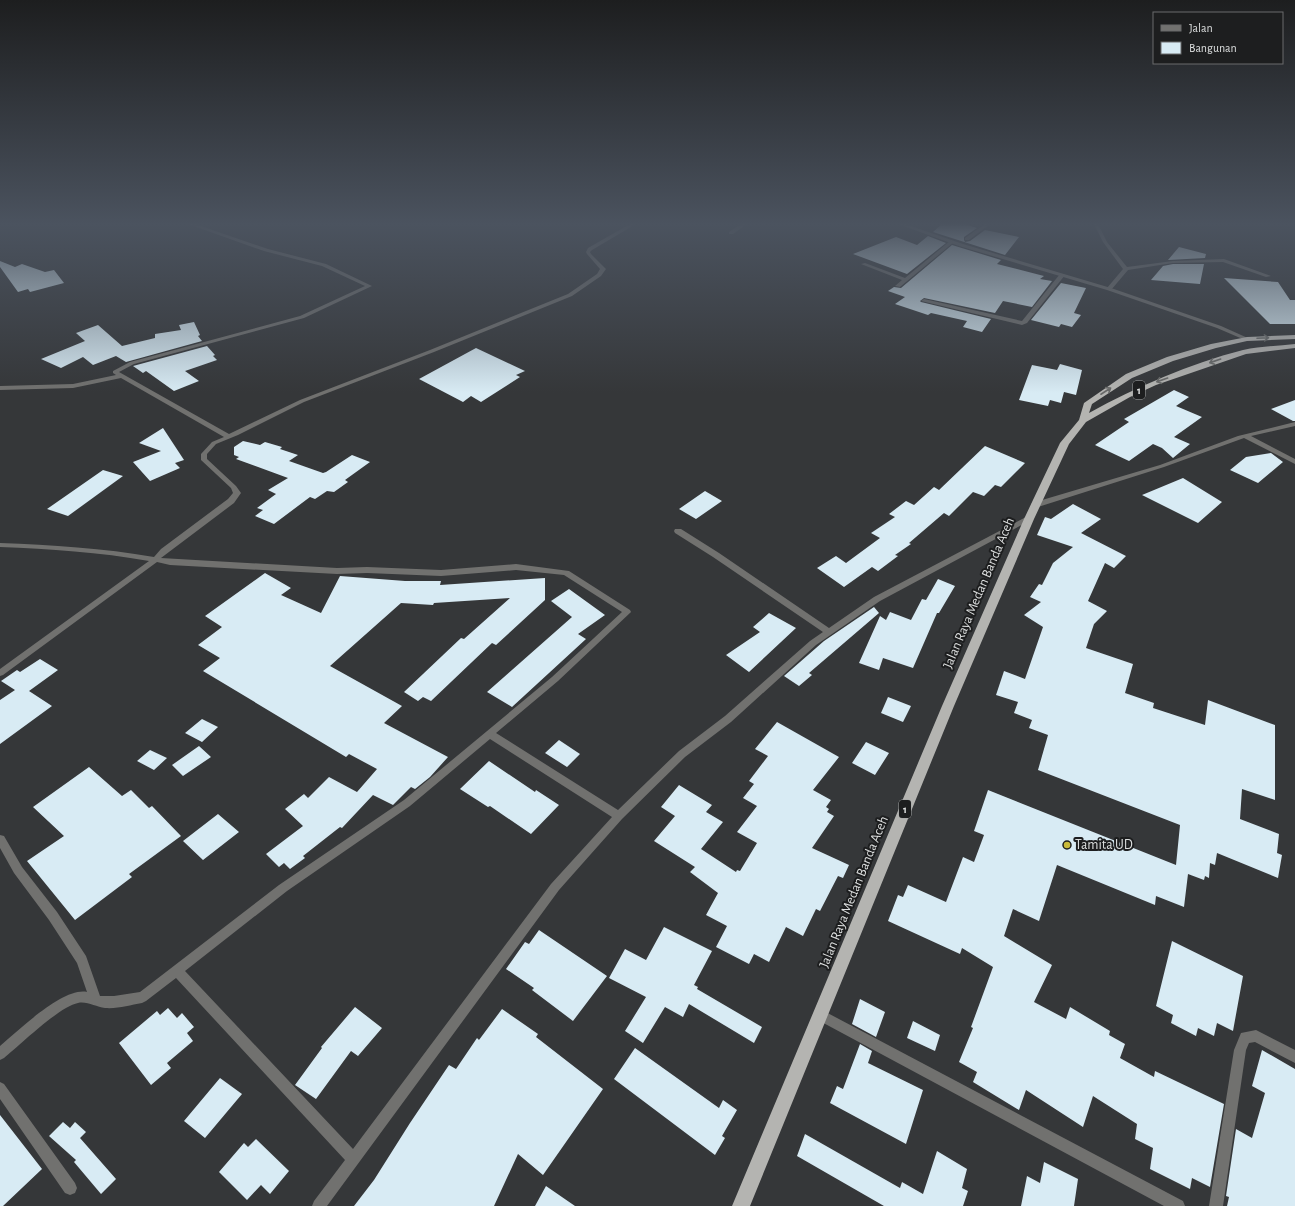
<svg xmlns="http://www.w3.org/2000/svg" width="1295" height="1206" font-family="'Alegreya Sans',sans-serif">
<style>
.building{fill:#d8ebf4}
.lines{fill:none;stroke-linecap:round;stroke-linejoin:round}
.minor{fill:#71716f;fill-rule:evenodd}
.tertiary{fill:#71716f;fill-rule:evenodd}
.trunk{fill:#b4b4b1;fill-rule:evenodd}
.oneway{stroke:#686968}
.poi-dot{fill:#c9ba3a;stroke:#1d1e1f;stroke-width:1.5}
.labels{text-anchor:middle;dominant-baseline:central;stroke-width:4;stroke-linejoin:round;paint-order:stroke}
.shield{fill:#1d1e1f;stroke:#a3a5a5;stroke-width:1}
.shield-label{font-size:11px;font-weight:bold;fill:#dddfdf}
.near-street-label{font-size:14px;fill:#dddfdf;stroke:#1d1e1f}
.near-poi-label{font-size:14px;fill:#dddfdf;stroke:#1d1e1f;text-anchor:start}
</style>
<rect width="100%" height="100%" fill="#353739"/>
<path class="building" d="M942,224h23l12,4 -13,9v3l1,2 5,-1 15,-11 34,7 -14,18 -72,-23z
M928,236l18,7 -39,31 -54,-20 43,-17 21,8z
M952,245l49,15 -4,4 47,12 -4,3 12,2 -20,26 -29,-6 -8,12 -71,-15 -4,3 1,1 70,17 -9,13 -19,-5 4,-6 -36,-8 -3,2 -33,-11 10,-7 -17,-6 6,-4 7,1z
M1179,247l27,7 -1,4 -37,2z
M0,261l15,6 7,-3 23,8 9,-2 10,13 -34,9 -2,-3 -10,3 -18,-25z
M1173,264h31l-4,20 -49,-4 12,-14z
M1224,278l54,4 12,18h5v24h-25z
M1061,283l25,5 -12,25 7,2 -9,12 -11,-3 -2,3 -28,-7z
M194,322l6,13 -2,1 4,5 -76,21 -10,-6 -23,9 -10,-8 -22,11 -20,-9 44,-18 -9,-8 22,-8 24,21 33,-8v-4l26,-4 -2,-5z
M207,346l8,9 -2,1 4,4 -32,11 14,10 -25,10 -28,-20 -3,2 -10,-7z
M476,348l49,23 -9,4 4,2 -39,25 -10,-6 -8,6 -44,-23z
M1060,364l22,6 -6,25 -12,-3 -3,11 -11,-3 -2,6 -29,-6 13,-35 25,5z
M1174,390l15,7 -13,9 26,11 -28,20 16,7 -17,14 -11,-10 -9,-4 -24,17 -34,-16 34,-23 -5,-3z
M1295,400v21h-2l-22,-12z
M163,428l21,32 -9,3 5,5 -30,13 -17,-19 28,-11 -22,-8z
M243,441l17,4 5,-3 17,5 -2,2 18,6 -9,6 34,12 3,-1 26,-17 18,7 -25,18 3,2 -14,10 -7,-1 -12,8 -5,-2 -36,27 -19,-8 8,-6 -6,-2 19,-14 -8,-4 20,-12 -52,-19 3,-2 -5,-2v-8z
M985,446l40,17 -24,24 -6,-2 -11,11 -11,-4 -24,24 -5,-3 -35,30 2,1 -16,11 3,1 -20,15 -6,-4 -28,20 -27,-19 19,-12 10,7 34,-25 -9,-5 24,-16 -6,-3 17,-13 8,4 20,-18 5,3z
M1271,453l12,9 -25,21 -28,-13 16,-13z
M103,470l20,6 -55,40 -21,-7z
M1183,478l39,24 -24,21 -56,-28z
M705,491l17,10 -26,18 -17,-10z
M1073,504l28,15 -20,14 45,23 -12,12 -9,-5 -17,38 19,10 -13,13 -8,24 47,16 -8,29 29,10 -1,5 52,17 3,-25 67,25v75l-33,-11 -2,30 39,15 -2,19 5,2 -4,23 -61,-25 -2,12 -5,-2 -1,15 -4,-2 -1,4 -16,-6 -4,33 -28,-11 -1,9 -98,-40 -18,56 -26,-12 -9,27 48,29 -18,37 32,17 4,-12 40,24 -1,4 16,9 -5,14 34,19 1,-6 69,33 -14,83 -18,-9 -2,11 -40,-20 3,-21 -18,-9 2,-15 -44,-28 -10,31 -57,-37 -7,20 -46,-28 4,-10 -18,-10 14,-34 -2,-1 22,-60 -31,-19 -2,6 -72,-33 10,-26 5,2 5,-12 38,17 17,-45 11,5 10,-27 -10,-4 14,-41 188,75 4,-40 -142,-55 10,-35 -19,-7 3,-8 -18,-7 4,-11 -22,-7 8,-24 21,8 18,-52 -19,-12 17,-13 -11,-5 9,-13 3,1 11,-22 20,-16 -36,-12 8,-18 6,2z
M265,573l26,15 -10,7 40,18 19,-37 65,5h36l-1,4 105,-7v22l-49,45 -4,-2 -61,58 -8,-4 -5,4 -14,-9 57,-54 3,1 46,-41 -76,5 -1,2 -32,-2 -71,63 72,40 -18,17 64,34 -18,20 -15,12 -4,-2 -18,18 -20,-10 -31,33 -2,-1 -37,29 2,2 -15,11 -6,-6 -5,4 -13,-13 37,-28 -18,-17 19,-15 4,4 21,-21 28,15 20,-23 -28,-15 -3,3 -143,-86 17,-13 -22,-13 24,-18 -17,-11z
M938,579l17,7 -16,27h-2l-24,55 -30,-10 -4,12 -20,-7 21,-47 6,4 4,-8 21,8 11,-21 4,1z
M569,589l36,26 -27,19 8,5 -74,68 -25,-15 85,-75 -21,-16z
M874,607l5,6 -70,60 3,2 -13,11 -15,-10 40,-35z
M769,613l27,15 -47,44 -23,-17 34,-23 -7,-5z
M40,659l18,11 -29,21 23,15 -52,38v-44l15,-10 -14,-9 16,-11 3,2z
M888,697l23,9 -8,16 -22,-9z
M202,719l16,8 -16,15 -17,-9z
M777,722l62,35 -26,33 18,10 -5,7 3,2 -2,3 7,4 -22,32 37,17 -6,13 -5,-2 -18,35 -4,-2 -13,27 -17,-9 -17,35 -15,-8 -5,10 -33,-17 11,-21 -21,-11 12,-22 -28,-21 5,-5 -41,-26 21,-25 -14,-9 18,-22 33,20 -6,7 17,10 -22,27 35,23 1,-2 3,1 17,-28 -20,-11 20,-26 -14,-8 11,-14 -5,-3 19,-25 -13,-7z
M559,740l21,14 -13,13 -22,-14z
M866,742l23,11 -14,22 -23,-12z
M199,746l12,11 -28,19 -11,-11z
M150,750l17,8 -13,12 -17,-9z
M489,761l46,31 1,-2 23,15 -28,29 -41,-28 -2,1 -28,-18z
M89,767l33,29 9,-6 18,18 3,-2 29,30 -52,38 3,3 -57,43 -48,-59 37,-25 -31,-29z
M218,814l21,18 -36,28 -20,-19z
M664,927l48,24 -18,34 4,2 -1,2 65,38 -8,16 -65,-39 -6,13 -18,-10 -22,36 -18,-12 21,-34 -37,-19 16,-29 21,11z
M539,930l68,46 -34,45 -41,-31 2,-2 -28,-19 19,-27 4,2z
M1172,941l71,35 -10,55 -16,-8 -3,13 -16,-8 -2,8 -25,-13 2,-8 -17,-9z
M860,999l25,13 -9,25 -24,-13z
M355,1007l27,21 -24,28 -7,-5 -35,48 -21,-14 27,-37 -1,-1z
M168,1008l9,10 5,-5 12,14 -7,6 6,8 -26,22 4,5 -20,17 -32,-42 38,-32 3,4z
M502,1009l36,25 -2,3 67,52 -60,86 -25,-21 -24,52h-140l20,-26 36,-57 39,-58 7,4 21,-31 2,2z
M913,1021l27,14 -5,16 -28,-13z
M860,1044l12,7 -4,12 55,27 -17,54 -76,-41 7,-17 6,3z
M635,1048l84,60 4,-8 14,10 -15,26 3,2 -10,17 -101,-76z
M1262,1050l33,19v137h-68l2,-9 -3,-1 10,-67 16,9 13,-45 -13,-7z
M220,1078l22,16 -37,44 -21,-17z
M0,1115l42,54 -39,37h-3z
M63,1122l7,6 5,-6 11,10 -6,6 36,41 -15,15 -27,-32 2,-2 -27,-24z
M805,1134l95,54 2,-6 21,12 14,-43 30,18 -5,19 6,3 -5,15h-79l-87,-50z
M256,1139l33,32 -19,23 -9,-9 -14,15 -28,-28 25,-29 4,4z
M1044,1162l34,17 -4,27h-53l6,-30 13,7z
M546,1186l29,20h-40z"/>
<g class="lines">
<path class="minor" d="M188,224h7l73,25 58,15 46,22 -68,32 -170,46 -15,8 110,62 71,-34 130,-50 138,-56 29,-20 3,-5 -13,-15 -1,-2 2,-4 42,-24h6l-44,26 -2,2 1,2 15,15 -5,7 -29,20 -138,56 -130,50 -66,33 -22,9 -9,10v5l29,27 5,7 -7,10 -73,55 176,10 30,-1 74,3 75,-6 53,7 61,39 1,2 -73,69 -62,52 122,77 61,-59 46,-35 85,-75 13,-9 -110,-75 -38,-24 -1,-2 1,-2h6l38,24 110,75 45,-31 152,-80h6l1,2 -153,82 -64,44 -85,77 -46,35 -63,62 -63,71 -232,316h-15l2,-5 31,-41 -169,-182 -30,23 -4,2c-12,2 -24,6 -37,5 -9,-1 -18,-7 -27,-5 -18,3 -58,42 -74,55l-4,2v-14c18,-15 63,-59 87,-54l-10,-29 -28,-43 -35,-47 -14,-25v-13l4,1 18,31 35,45 29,44 14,40h14l26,-4 139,-107 125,-85 148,-123 70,-65 -58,-37 -48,-5 -75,6 -74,-3 -30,1 -167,-9 -13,-3 -154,113 -3,1v-7l149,-108c-50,-9 -99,-12 -149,-14v-4c52,2 103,5 154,14l7,-8 67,-50 5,-6 -2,-5 -30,-28v-6l11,-12 12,-5 -103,-59 -48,10 -73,2v-4l73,-2 43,-9 -3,-2v-2l17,-9 170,-46 65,-30 -43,-20 -58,-15zM490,739l122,78 -61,67 -198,265 -168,-178 102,-80 123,-85z
M741,224h6l-14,10h-4v-2z
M985,224h5l-21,16h-4v-2z
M1094,224h4l9,18 20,25 46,-6 51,-2 47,17 -5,1 -43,-15 -50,1 -45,7 -17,20h-4v-2l16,-19 -20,-27z
M950,241l4,1 -54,45 -5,-1 7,-6 -41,-16 4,-1 40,15z
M1060,274l5,1 -38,48 -5,2 -101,-24 3,-2 98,22z
M1295,422v4l-44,10 44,23v5l-51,-26 -80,29 -126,40h-6l-1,-2 1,-2 128,-38 78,-29z
M820,1009l363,192 2,5h-21l-348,-187 -2,-4 2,-4z
M1256,1030l39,20v13l-40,-21 -6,1 -3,7 -23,156h-14l25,-156 7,-17z
M0,1082l4,2 71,99 2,5 -2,5 -5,2 -5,-2 -65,-94z"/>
<path class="tertiary" d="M898,224h7l58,20 148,44 110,38 29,13 -5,1 -28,-12 -110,-38 -148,-44z"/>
<path class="trunk" d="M1295,335v4l-48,2 -31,7 -43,13 -41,17 -40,26 -3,9c49,-27 100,-49 154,-63 17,-4 35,-4 52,-6v4l-49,6 -90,31 -26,12 -44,25 -17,22 -35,75 -80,187 -204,500h-18l210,-500 82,-187 36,-76 19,-23 5,-17 42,-29 41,-17 44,-13 36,-7z"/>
</g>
<defs><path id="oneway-shaft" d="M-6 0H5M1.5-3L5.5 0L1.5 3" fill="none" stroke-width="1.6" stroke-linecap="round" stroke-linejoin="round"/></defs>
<g class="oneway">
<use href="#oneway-shaft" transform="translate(1263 338) rotate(-3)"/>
<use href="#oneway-shaft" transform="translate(1215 361) rotate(161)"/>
<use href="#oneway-shaft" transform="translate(1162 380) rotate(161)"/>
<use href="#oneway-shaft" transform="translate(1106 391) rotate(-33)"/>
</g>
<linearGradient id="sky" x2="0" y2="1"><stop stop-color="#1d1e1f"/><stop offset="0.57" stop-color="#4b535f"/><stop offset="1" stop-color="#4b535f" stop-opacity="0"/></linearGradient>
<rect width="1295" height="393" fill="url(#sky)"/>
<circle class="poi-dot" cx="1067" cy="845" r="4"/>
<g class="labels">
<g class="shield">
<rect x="1133" y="381" width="12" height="18" rx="3"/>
<rect x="899" y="800" width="12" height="18" rx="3"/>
</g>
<g class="shield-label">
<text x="1139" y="390">1</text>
<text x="905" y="809">1</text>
</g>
<g class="near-street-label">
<text transform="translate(979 593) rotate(-67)">Jalan Raya Medan Banda Aceh</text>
<text transform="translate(854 892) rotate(-68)">Jalan Raya Medan Banda Aceh</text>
</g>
<g class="near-poi-label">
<text x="1075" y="845">Tamita UD</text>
</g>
</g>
<rect x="1153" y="12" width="130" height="52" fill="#1d1e1f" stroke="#6a6b6c"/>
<rect x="1161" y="25" width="20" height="6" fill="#71716f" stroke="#6a6b6c"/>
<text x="1189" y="32" font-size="12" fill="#dddfdf">Jalan</text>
<rect x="1161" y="42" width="20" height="12" fill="#d8ebf4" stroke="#6a6b6c"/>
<text x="1189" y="52" font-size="12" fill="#dddfdf">Bangunan</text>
</svg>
